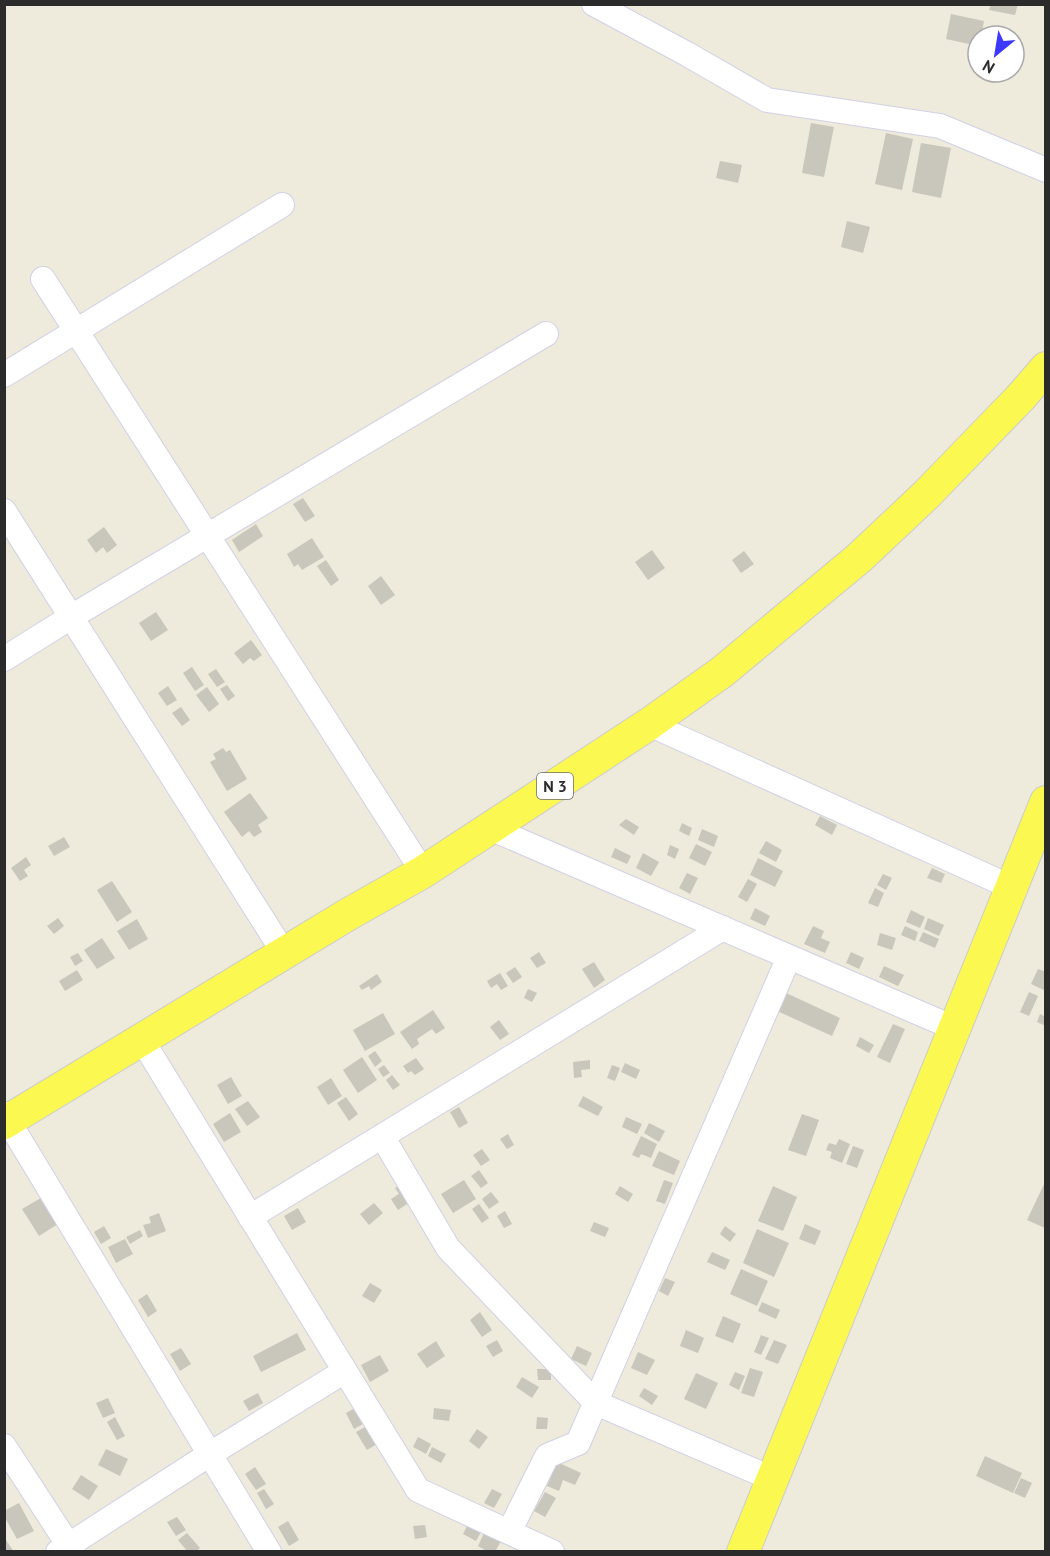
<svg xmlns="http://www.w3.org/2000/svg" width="1050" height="1556" font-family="'PT Sans',sans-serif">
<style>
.building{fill:#c9c6bb}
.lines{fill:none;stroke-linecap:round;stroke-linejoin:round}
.minor-casing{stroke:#d1d1e5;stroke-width:26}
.major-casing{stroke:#ccc;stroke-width:34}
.minor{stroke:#fff;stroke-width:24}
.major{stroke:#fcf852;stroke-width:32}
.labels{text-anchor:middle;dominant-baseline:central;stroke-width:4.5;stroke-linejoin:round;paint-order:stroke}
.shield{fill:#fff;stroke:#6b6b6b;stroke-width:1.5}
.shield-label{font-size:16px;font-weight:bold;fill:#2b2b2b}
</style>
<rect width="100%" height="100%" fill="#eeeadc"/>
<path class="building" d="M991,4h27l-3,11 -26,-5z
M951,14l33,7 -3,15h-3v10l-32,-7z
M811,123l23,4 -10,50 -22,-4z
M886,133l27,6 -11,51 -27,-6z
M921,143l30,5 -10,50 -29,-6z
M720,161l22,4 -4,18 -22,-5z
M847,221l23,6 -7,26 -22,-6z
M303,498l12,18 -10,6 -12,-18z
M256,524l7,12 -24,16 -7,-12z
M104,527l13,18 -10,8 -4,-6 -7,6 -9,-13z
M312,538l12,19 -22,13 -4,-6 -4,3 -7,-13z
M652,550l13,18 -17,12 -13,-18z
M744,551l10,13 -13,9 -9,-13z
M326,560l13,20 -8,6 -14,-20z
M381,576l14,19 -14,10 -13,-19z
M156,612l12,18 -17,11 -12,-18z
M251,640l11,15 -8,6 -4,-3 -7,6 -9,-11z
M192,667l12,18 -9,6 -12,-18z
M216,669l9,13 -8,5 -9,-13z
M227,685l8,11 -7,5 -8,-12z
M168,686l9,14 -10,6 -9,-13z
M207,687l12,17 -10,8 -13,-17z
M181,707l9,13 -8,6 -10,-13z
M223,748l3,4 4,-2 17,29 -20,12 -17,-29 6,-3 -3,-5z
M250,793l18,25 -10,7 4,7 -8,5 -5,-6 -7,6 -18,-25z
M820,816l17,9 -5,10 -17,-10z
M626,819l13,8 -5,8 -15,-10z
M682,823l10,5 -3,8 -10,-5z
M702,829l16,7 -4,11 -16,-7z
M64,837l6,10 -16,9 -6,-10z
M766,841l16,9 -6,12 -17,-9z
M696,844l16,8 -7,14 -16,-8z
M670,845l9,4 -4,10 -8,-4z
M615,848l16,8 -4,8 -16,-7z
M643,853l16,9 -8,14 -15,-8z
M26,857l5,8 -7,5 4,6 -8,5 -9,-13z
M758,858l25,13 -8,16 -25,-12z
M932,868l13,6 -4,9 -14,-5z
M687,873l11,5 -8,16 -11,-6z
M883,874l9,4 -6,12 -9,-5z
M748,879l9,5 -10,18 -9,-5z
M112,881l20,31 -15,10 -20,-32z
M875,888l9,5 -6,14 -10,-4z
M755,908l15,8 -5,10 -15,-7z
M911,910l14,7 -5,11 -14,-6z
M58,918l6,8 -10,8 -7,-8z
M928,918l16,7 -5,11 -15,-7z
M137,919l11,20 -19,11 -12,-19z
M813,926l11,5 -3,7 9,4 -5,11 -21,-9z
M905,926l13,6 -3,9 -14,-6z
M923,932l16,7 -4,9 -16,-7z
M880,933l16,5 -4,12 -15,-5z
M102,938l13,20 -18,11 -13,-19z
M539,952l7,11 -9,5 -7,-10z
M851,952l13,6 -5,11 -13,-6z
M78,953l5,8 -8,5 -5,-9z
M594,962l11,18 -11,8 -12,-19z
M884,966l20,9 -6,11 -19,-9z
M515,967l7,10 -9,6 -7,-10z
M1038,969l8,3v19l-15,-7z
M77,970l6,10 -18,11 -6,-10z
M500,973l8,13 -7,4 -4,-6 -6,4 -4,-7z
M377,974l5,8 -11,8 -2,-4 -7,4 -3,-4z
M528,989l9,4 -5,9 -8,-4z
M784,992l56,26 -8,18 -57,-26z
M1029,992l9,4 -9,20 -9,-4z
M433,1010l12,18 -9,6 -4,-5 -15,10 2,5 -7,5 -12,-17z
M383,1013l12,21 -30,17 -12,-21z
M1040,1014l6,3v9l-9,-4z
M499,1020l10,14 -9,6 -10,-13z
M893,1024l12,5 -15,34 -13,-6z
M860,1037l14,8 -5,8 -13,-7z
M375,1051l7,10 -7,6 -7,-11z
M362,1057l15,23 -19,13 -15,-23z
M416,1058l8,11 -9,6 -4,-4 -3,2 -5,-7z
M590,1060v9l-9,1 1,7 -8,1 -1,-16z
M625,1063l15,7 -4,9 -15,-7z
M384,1065l6,8 -7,4 -5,-8z
M612,1065l8,3 -5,13 -8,-3z
M392,1075l8,10 -7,5 -7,-10z
M231,1077l11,19 -14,8 -11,-19z
M331,1078l11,18 -14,9 -11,-18z
M583,1096l20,11 -5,9 -20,-10z
M346,1097l12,17 -9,7 -12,-18z
M248,1101l12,16 -13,9 -12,-17z
M459,1107l9,16 -9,5 -9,-16z
M230,1113l11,19 -17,10 -11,-18z
M802,1114l17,6 -13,36 -18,-6z
M626,1117l16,7 -5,10 -15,-7z
M649,1123l16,8 -6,11 -15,-9z
M508,1134l6,11 -7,4 -7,-10z
M641,1136l16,8 -6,14 -10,-4 -2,4 -7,-3z
M839,1139l11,5 -8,19 -12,-5 2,-6 -6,-2 3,-7 7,2z
M853,1146l11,4 -7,18 -11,-4z
M482,1149l8,11 -9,6 -8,-11z
M659,1151l21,10 -6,14 -22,-9z
M479,1170l9,13 -7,5 -10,-12z
M464,1180l12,19 -23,14 -12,-19z
M664,1180l9,3 -8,21 -9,-3z
M1046,1180v46l-1,2 -18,-8z
M403,1184l10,16 -15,10 -7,-11 8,-5 -4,-6z
M620,1186l13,8 -5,8 -13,-8z
M773,1186l24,11 -14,34 -25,-10z
M491,1192l8,10 -10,7 -7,-10z
M41,1198l17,26 -19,12 -17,-27z
M374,1203l9,10 -14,12 -9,-11z
M479,1204l10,14 -7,5 -10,-14z
M298,1208l8,14 -14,8 -8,-14z
M505,1211l7,13 -8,4 -7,-12z
M159,1213l7,18 -18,7 -5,-13 8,-2 -2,-6z
M594,1222l15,6 -4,9 -15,-6z
M805,1224l16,7 -6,14 -16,-6z
M104,1226l7,12 -10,6 -7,-12z
M725,1226l11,8 -6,8 -10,-8z
M757,1229l32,14 -15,34 -31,-14z
M140,1230l3,6 -13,8 -4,-7z
M125,1239l8,15 -17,9 -8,-16z
M712,1252l18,8 -5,10 -18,-8z
M741,1269l27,12 -11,25 -27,-12z
M665,1278l10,4 -7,14 -9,-5z
M370,1283l12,7 -8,13 -12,-7z
M147,1294l10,17 -9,6 -10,-17z
M762,1302l18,8 -4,9 -18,-8z
M480,1312l12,18 -10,7 -12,-17z
M723,1316l18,8 -8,19 -18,-7z
M686,1330l18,8 -6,15 -18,-7z
M297,1333l9,17 -45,22 -8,-16z
M761,1335l8,3 -8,17 -7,-3z
M497,1340l6,11 -10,6 -7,-11z
M774,1340l13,5 -9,19 -13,-5z
M436,1341l9,15 -18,12 -10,-14z
M577,1346l15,7 -6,13 -15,-7z
M181,1348l10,16 -11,7 -10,-17z
M638,1352l17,8 -8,15 -16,-7z
M380,1355l9,16 -19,11 -9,-17z
M750,1368l13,4 -9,25 -13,-4z
M537,1369h14v11h-13z
M735,1372l10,4 -6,14 -10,-5z
M696,1373l22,10 -12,26 -22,-10z
M522,1377l17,10 -7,11 -16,-11z
M644,1388l14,8 -6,9 -13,-9z
M258,1393l5,10 -14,8 -6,-10z
M108,1398l7,15 -12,5 -7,-15z
M355,1408l8,16 -9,5 -8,-16z
M434,1408l17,2 -2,11 -16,-2z
M115,1417l10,19 -8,4 -10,-18z
M537,1417l11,1 -1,11h-11z
M367,1426l10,18 -10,6 -11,-18z
M477,1429l11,8 -9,12 -10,-8z
M418,1437l13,7 -5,10 -13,-7z
M432,1447l14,7 -5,9 -13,-7z
M106,1449l22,10 -8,17 -22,-11z
M985,1456l37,17 -9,20 -37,-17z
M557,1462l24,11 -6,12 -12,-5 -4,11 -12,-5z
M255,1467l11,17 -10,6 -11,-16z
M81,1475l17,11 -9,14 -17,-11z
M1021,1478l11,5 -7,15 -11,-5z
M264,1489l10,15 -8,5 -9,-16z
M492,1489l10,5 -8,14 -10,-5z
M545,1492l11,6 -11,19 -11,-6z
M19,1503l15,28 -17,8 -13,-23v-5z
M177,1517l9,13 -10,6 -9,-14z
M288,1521l11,19 -10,6 -11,-19z
M425,1525l2,12 -12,2 -2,-13z
M467,1526l14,6 -5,9 -13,-7z
M187,1533l13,15 -5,4h-7l-10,-12z
M484,1533l17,8 -6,11h-7l-10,-6z
M4,1537l10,15h-10z"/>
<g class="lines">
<defs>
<path id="minor" d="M594,4l93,50 80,46 173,26 106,44
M43,279l380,593
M4,375l278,-170
M4,511l280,442
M4,659l67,-42 475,-283
M649,724l362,163
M490,828l464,200
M142,1040l276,450 134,62
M4,1114l265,438
M382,1136l66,112 148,155 177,76
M250,1217l473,-289
M4,1446l69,106
M509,1532l38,-76 31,-13 211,-486
M58,1552l152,-98 135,-83"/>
<path id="major" d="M4,1123l343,-208 76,-43 226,-148 73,-52 137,-114 67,-63 94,-97 26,-30
M743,1552l303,-750"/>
</defs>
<use href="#minor" class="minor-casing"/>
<use href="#major" class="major-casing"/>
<use href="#minor" class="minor"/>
<use href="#major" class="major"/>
</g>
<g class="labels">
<rect class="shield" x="537" y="773" width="36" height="26" rx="4.5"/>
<g class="shield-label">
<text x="555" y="786">N 3</text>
</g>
</g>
<rect width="1050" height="1556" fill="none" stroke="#2b2b2b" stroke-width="12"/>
<g transform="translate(996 54) rotate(210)"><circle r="28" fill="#ffffff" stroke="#aaaaaa" stroke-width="1.5"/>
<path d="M0-4.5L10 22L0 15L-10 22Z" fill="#3c38ff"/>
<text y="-9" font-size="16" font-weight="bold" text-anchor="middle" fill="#2b2b2b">N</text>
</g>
</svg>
